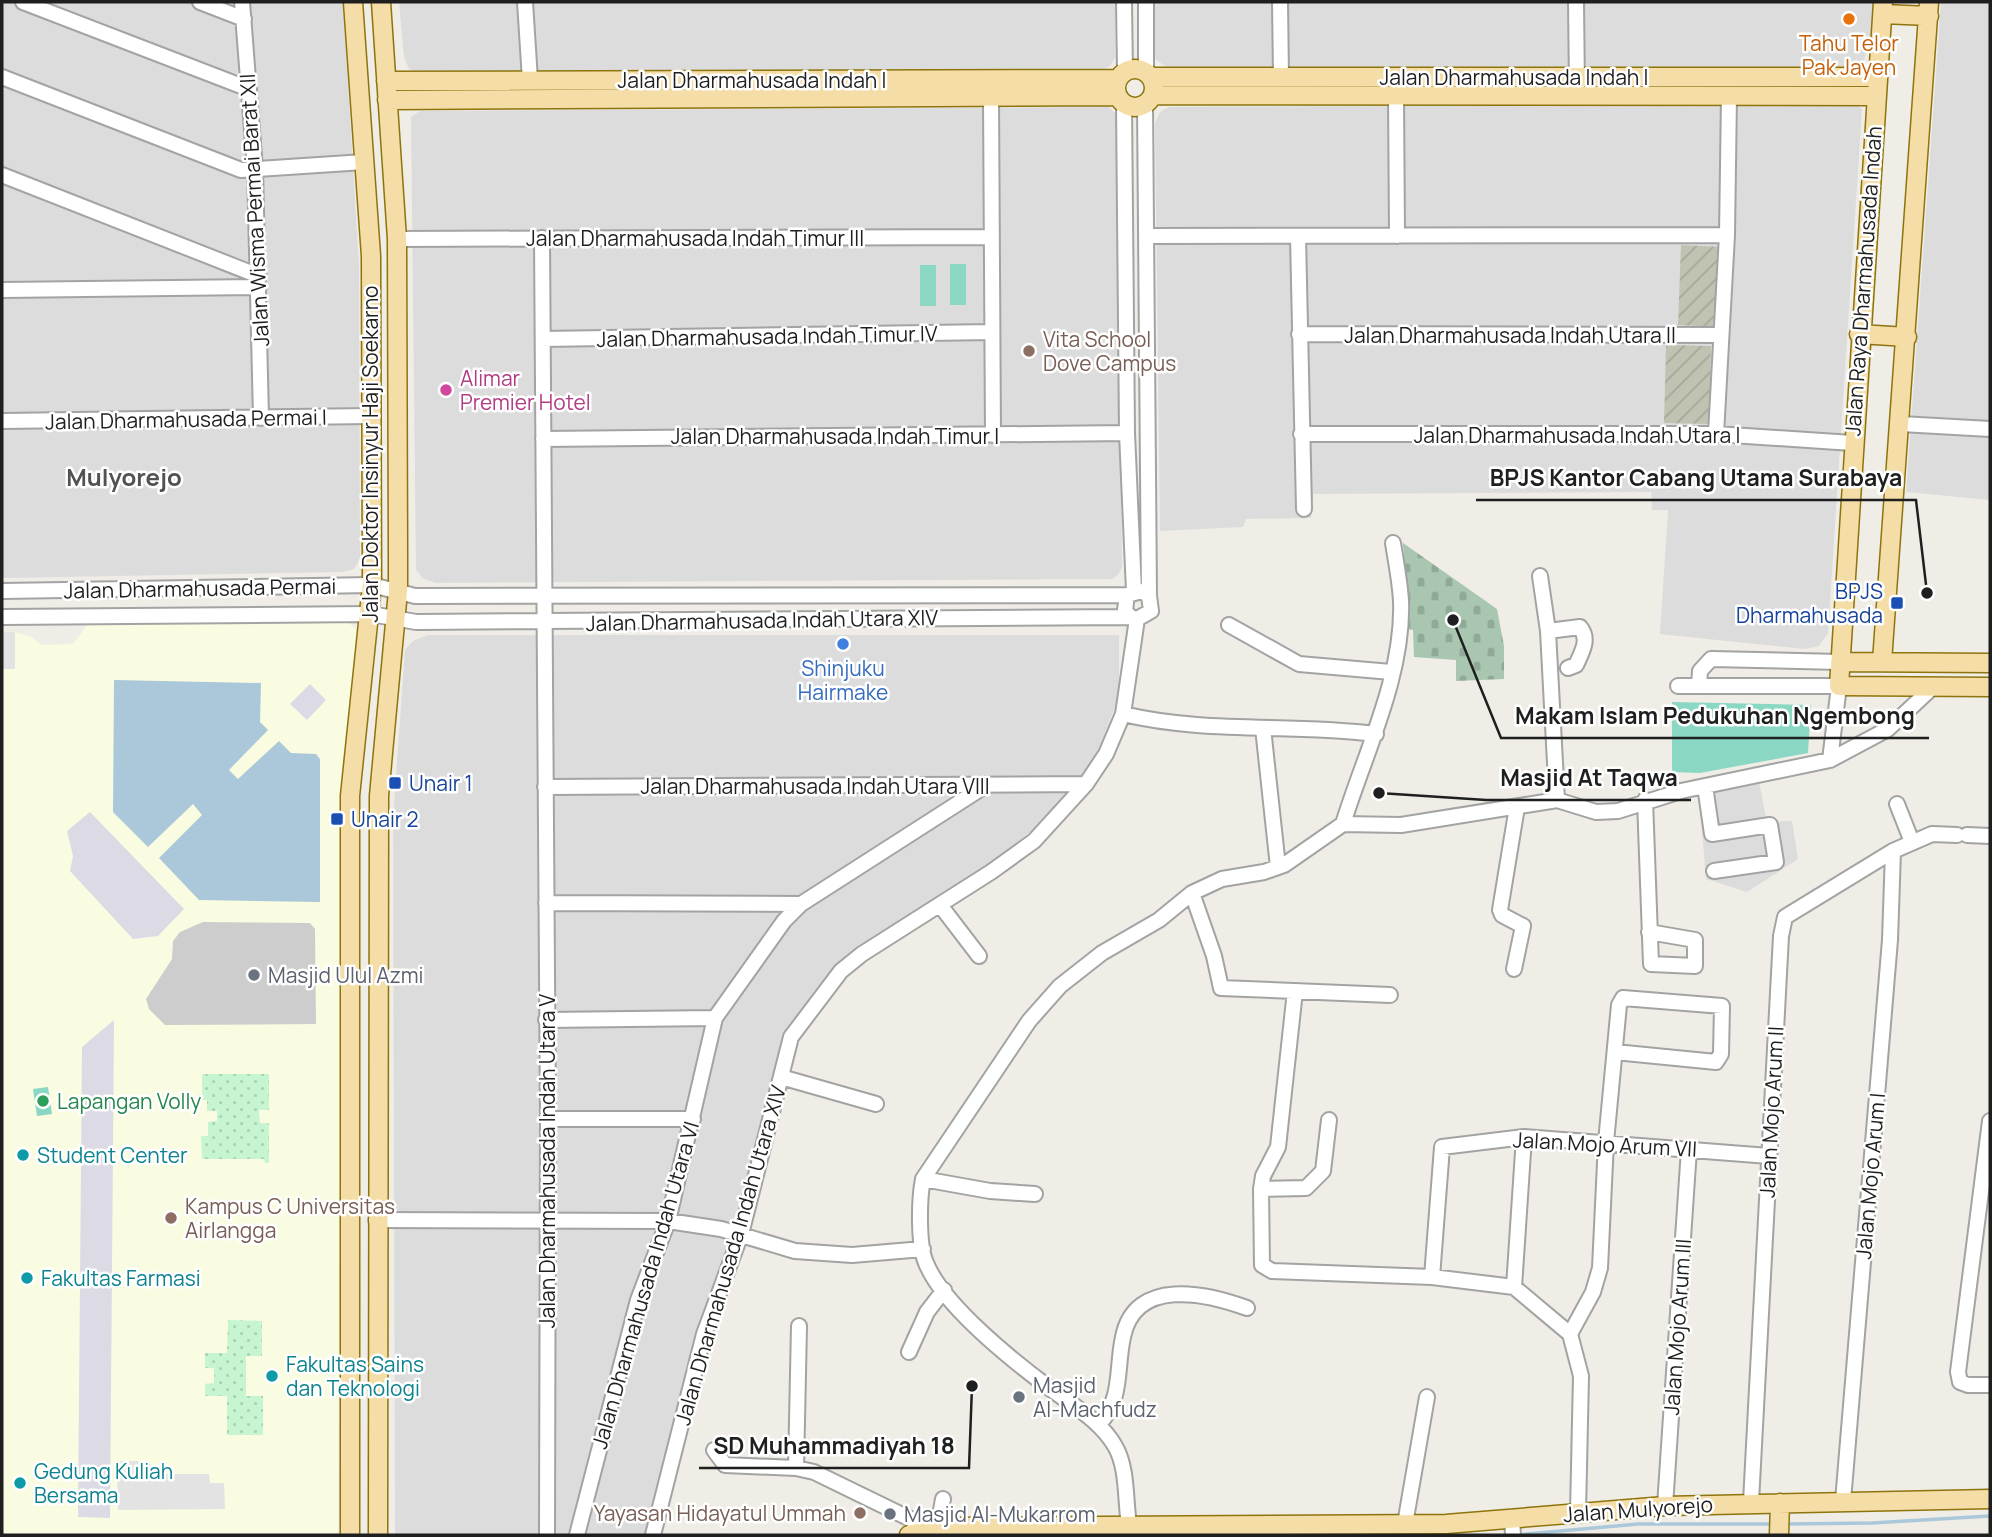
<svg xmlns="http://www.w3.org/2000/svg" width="1992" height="1537" font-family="Manrope,sans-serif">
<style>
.residential{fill:#dddcdc}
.education{fill:#f9fce1}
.religious{fill:#cdcdcd}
.construction{fill:url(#construction-furrows)}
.cemetery{fill:url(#cemetery-stones)}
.park{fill:url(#park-dots)}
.pitch{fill:#8ad7c4}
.parking{fill:#e3e3e3}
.plaza{fill:#dcdae5}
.water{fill:#aac8d9}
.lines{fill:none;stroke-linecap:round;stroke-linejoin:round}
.stream{stroke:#aac8d9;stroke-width:3.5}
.minor-casing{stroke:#a3a3a3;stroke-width:18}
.major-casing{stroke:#8d740c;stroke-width:21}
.minor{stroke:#fff;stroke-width:14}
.major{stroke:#f4dda6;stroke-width:18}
.food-dot{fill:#e8710a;stroke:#fff;stroke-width:2.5}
.education-dot{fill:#8d6e63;stroke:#fff;stroke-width:2.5}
.hotel-dot{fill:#d1479c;stroke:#fff;stroke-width:2.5}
.transit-dot{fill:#1a4fb4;stroke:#fff;stroke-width:2.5}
.shop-dot{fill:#3f7fe0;stroke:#fff;stroke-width:2.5}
.worship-dot{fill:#6b7280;stroke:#fff;stroke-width:2.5}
.leisure-dot{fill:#2e9e5b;stroke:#fff;stroke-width:2.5}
.culture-dot{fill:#0f9aa8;stroke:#fff;stroke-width:2.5}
.labels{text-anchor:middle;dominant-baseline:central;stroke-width:5;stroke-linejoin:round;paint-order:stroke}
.food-label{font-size:21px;fill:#c56008;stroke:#fff}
.street-label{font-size:21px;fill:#1f1f1f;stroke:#fff}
.education-label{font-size:21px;fill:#785e54;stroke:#fff;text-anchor:start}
.hotel-label{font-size:21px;fill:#b23c85;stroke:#fff;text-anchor:start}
.transit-label{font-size:21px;fill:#164399;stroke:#fff;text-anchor:start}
.shop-label{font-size:21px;fill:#366cbe;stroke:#fff}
.worship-label{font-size:21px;fill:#5b616d;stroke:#fff;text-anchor:start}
.leisure-label{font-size:21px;fill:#27864d;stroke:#fff;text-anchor:start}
.culture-label{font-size:21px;fill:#0d838f;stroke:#fff;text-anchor:start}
.quarter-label{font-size:24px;font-weight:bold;fill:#525252;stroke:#fff}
.leader{fill:none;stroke:#1f1f1f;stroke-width:2.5}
.callout-dot{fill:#1f1f1f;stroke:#fff;stroke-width:2.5}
.callout-label{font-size:23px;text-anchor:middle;font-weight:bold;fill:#1f1f1f;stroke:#fff;stroke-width:5;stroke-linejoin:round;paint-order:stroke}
</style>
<defs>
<pattern id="construction-furrows" width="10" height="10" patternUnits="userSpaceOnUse" patternTransform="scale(1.75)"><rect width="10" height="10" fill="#c0c3b2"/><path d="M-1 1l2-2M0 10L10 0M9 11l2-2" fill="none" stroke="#a5a799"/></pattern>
<pattern id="cemetery-stones" width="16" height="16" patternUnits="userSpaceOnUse" patternTransform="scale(1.75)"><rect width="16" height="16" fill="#a9c6b1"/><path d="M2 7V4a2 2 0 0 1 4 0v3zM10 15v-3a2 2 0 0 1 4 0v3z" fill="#91aa98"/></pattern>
<pattern id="park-dots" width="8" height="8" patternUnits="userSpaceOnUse" patternTransform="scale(1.75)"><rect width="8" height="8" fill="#c7f5d1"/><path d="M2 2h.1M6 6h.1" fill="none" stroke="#aad2b3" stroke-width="1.8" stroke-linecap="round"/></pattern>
</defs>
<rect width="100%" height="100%" fill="#efede6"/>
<path class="residential" d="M2,2h341l16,263 1,293 -6,11 -12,3 -340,6z
M399,2h716v56l-5,8 -10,4 -683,3 -8,-4 -5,-12z
M1154,2h719l-3,43 -7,17 -13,8h-680l-16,-12z
M1941,2h49v498l-84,-8z
M1855,104l7,5 -34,524 -9,13 -14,3 -145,-15 8,-124h-16l-1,-18 -338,2 -2,24 -65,1 -3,8 -83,4 -5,-408 5,-11 9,-5z
M1109,107l8,8 5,452 -4,8 -6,4 -676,4 -12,-4 -8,-9 -5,-453 9,-6z
M428,635h691v62l-21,53 -25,39 -32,34 -34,28 -164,111 -26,26 -30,45 -52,205 -89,297h-251l-2,-717 12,-168 8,-9z
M1759,782l8,40 25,-1 6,38 -51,33 -41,-13 -7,-87z"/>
<path class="education" d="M345,620l11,9 1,11 -15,137 -4,758h-336v-903h13l17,5 9,8 32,-1 14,-19z"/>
<path class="religious" d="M203,922l107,1 5,6 1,95 -151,1 -16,-16 -3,-10 26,-40 1,-18 7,-9z"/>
<path class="construction" d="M1681,245l41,2 -3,80 -41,-2z
M1666,345l45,1 -2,78 -45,-1z"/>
<path class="cemetery" d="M1403,543l94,66 7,37v33l-48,2v-21l-42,-3 -1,-27 -7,-1 2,-18z"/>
<path class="park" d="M202,1074h67v36h-10l1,13h9v40h-4l-1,-4h-62l-1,-23h7v-14l9,-1v-10h-10v-11h-10v-5l5,-1z
M228,1320l34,1v35h-16v40h17v39h-36v-39h-22v-12l9,-1v-15h-9v-15h22z"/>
<path class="pitch" d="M950,264h16v41h-16z
M920,265h16v41h-16z
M1672,702l139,3 -3,48 -108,20 -28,-1z
M48,1087l4,27 -15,2 -4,-27z"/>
<path class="parking" d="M2,632h13v37h-13z
M117,1461h29l1,9h10v4h52l1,9h14l1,26 -107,1z"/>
<path class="plaza" d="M310,684l16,16 -19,20 -17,-16z
M90,812l94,97 -26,27 -25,3 -63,-68 3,-15 -6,-25z
M114,1020l-4,498 -32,-1 4,-470z"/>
<path class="water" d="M114,680l147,3 -1,39 8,8 -39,40 9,9 41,-38 12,12 25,1 4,5v143l-121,-2 -40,-42 43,-43 -9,-11 -45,43 -35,-35z"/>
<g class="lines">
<path class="stream" d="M1786,1524l86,-1 118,-7
M1517,1535l121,-11h137"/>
<defs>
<path id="minor" d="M23,2l226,87
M200,2l44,17
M242,2l13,167 6,249
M525,2l5,78
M1124,2l1,70
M1146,2v70
M1280,2l1,75
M1576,2l1,86
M2,77l239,93 123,-8
M1396,96l1,140
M991,97l2,338
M1124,103l3,330 7,158
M1145,104l4,492
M2,175l257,101
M1148,236l579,-1
M1298,236l6,273
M542,238l6,881 -1,416
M397,239l595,-2
M2,290l257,-3
M1299,334l422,1
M543,339l449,-7
M2,421l369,-5
M1901,424l89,5
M1301,434h415l136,9
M1716,434l11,-199 2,-139
M543,439l584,-6
M1540,576l8,55 9,169
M2,591l370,-6 43,11 712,-1
M2,617l369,-3 45,8 714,-5 7,2 14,-8 -2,-15 -7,-5 -15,4 -2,15 5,7
M1229,625l70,39 92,8
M1548,631l32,-4c10,12 2,25 -4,38l-8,3
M1678,686h161l-9,74
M1699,686l1,-15 11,-12 129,3
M1123,714c84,20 168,9 253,20
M1263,728l15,139
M1705,786l7,48 58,-9 6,37 -62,9
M545,787l541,-3
M1645,800l6,164 44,2v-26l-46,-8
M1897,804l15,38
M1343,824l58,1 156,-25 39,12 22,-1 63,-20 149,-31 58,-31 46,-43
M1343,824c21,-69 61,-148 58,-223 -1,-19 -5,-39 -8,-58
M1967,835l23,1
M1192,893l22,63 7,32 169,7
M546,903l255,1
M940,905l39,51
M1514,969l9,-43 -21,-11 -2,-5 17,-103
M1295,991l-17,156 -15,29 -2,13 1,76 10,6 160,6 82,10 56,47
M546,1020l169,-2
M781,1077l95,27
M548,1119h145
M1990,1121l-32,251 2,10 8,3h22
M923,1179l67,12 45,3
M1261,1189l45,-1 17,-17 6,-51
M376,1220l292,1 53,8 74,22 57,4 71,-6
M1432,1277l10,-130 82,-10 245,19
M1514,1287l10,-150
M909,1352l18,-40 17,-22
M1099,1424c24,-25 17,-55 24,-87 12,-60 83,-44 124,-29
M714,1450l11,15 71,3 18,4 117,57
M796,1468l3,-142
M1843,1501l47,-561 3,-89
M1751,1502l30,-566 4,-19 108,-66 39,-17 25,1
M1665,1506l24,-357
M1578,1512l3,-136 -11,-42 23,-42 7,-24 6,-126 13,-137 4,-7 99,8 -1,48 -5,8 -101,-10
M1512,1519l1,16
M1129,1524c-4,-23 -1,-56 -14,-78 -15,-26 -43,-41 -67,-59 -36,-27 -105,-82 -122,-124 -8,-18 -7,-64 -3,-84l106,-158 31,-35 42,-33 57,-33 33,-27 30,-14 42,-7 20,-7 59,-41
M1405,1524l22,-127
M938,1527l5,-28
M577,1535l61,-235 30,-79 47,-203 69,-97 17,-17 184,-118
M653,1535l51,-201 37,-100 50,-197 50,-66 21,-17 129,-82 43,-31 52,-57 20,-30 17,-40 14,-95"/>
<path id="major" d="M1883,2l-44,684 151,1
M1883,14l46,2
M1116 88a19 19 0 1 1 38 0a19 19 0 1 1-38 0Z
M1152,77h725
M386,81l732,-2
M1153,95l722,1
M387,100l731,-4
M1859,334l48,3
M1840,662l150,1
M1882,662l47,-660
M350,1535v-739l22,-211 -1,-329 -18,-254
M378,1535l1,-739 19,-205v-36l-1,-316 -16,-237
M909,1535l29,-8 508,-3 219,-18 325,-7
M1779,1535l1,-32"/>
</defs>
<use href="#minor" class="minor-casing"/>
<use href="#major" class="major-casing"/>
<use href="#minor" class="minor"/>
<use href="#major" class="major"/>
</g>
<circle class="food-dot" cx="1849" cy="19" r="7"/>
<g class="education-dot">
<circle cx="1029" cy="351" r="7"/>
<circle cx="171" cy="1218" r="7"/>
<circle cx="860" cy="1513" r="7"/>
</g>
<circle class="hotel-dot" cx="446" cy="390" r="7"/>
<g class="transit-dot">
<rect x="1890" y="596" width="14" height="14" rx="3.5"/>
<rect x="388" y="776" width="14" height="14" rx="3.5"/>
<rect x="330" y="812" width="14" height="14" rx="3.5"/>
</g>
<circle class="shop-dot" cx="843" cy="644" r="7"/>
<g class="worship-dot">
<circle cx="254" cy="975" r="7"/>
<circle cx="1019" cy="1397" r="7"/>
<circle cx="890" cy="1514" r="7"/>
</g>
<circle class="leisure-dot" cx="43" cy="1101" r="7"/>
<g class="culture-dot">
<circle cx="23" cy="1155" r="7"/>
<circle cx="27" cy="1278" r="7"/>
<circle cx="272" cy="1376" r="7"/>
<circle cx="20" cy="1483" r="7"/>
</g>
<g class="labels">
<g class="food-label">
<text x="1849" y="43">Tahu Telor<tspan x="1849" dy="24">Pak Jayen</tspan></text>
</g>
<g class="street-label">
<text x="1514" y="77">Jalan Dharmahusada Indah I</text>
<text x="752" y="80">Jalan Dharmahusada Indah I</text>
<text transform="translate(254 210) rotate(-93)">Jalan Wisma Permai Barat XII</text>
<text x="695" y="238">Jalan Dharmahusada Indah Timur III</text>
<text transform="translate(1863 281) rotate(-86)">Jalan Raya Dharmahusada Indah</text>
<text x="1510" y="335">Jalan Dharmahusada Indah Utara II</text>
<text transform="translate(767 336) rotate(-1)">Jalan Dharmahusada Indah Timur IV</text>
<text transform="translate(186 419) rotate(-1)">Jalan Dharmahusada Permai I</text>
<text x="1577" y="435">Jalan Dharmahusada Indah Utara I</text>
<text x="835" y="436">Jalan Dharmahusada Indah Timur I</text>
<text transform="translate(370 454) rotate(-90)">Jalan Doktor Insinyur Haji Soekarno</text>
<text transform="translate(200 588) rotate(-1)">Jalan Dharmahusada Permai</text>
<text transform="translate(762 620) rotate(-1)">Jalan Dharmahusada Indah Utara XIV</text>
<text x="815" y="786">Jalan Dharmahusada Indah Utara VIII</text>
<text transform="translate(1771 1112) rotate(-87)">Jalan Mojo Arum II</text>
<text transform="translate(1605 1144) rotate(3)">Jalan Mojo Arum VII</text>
<text transform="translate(547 1161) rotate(-90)">Jalan Dharmahusada Indah Utara V</text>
<text transform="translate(1870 1176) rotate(-85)">Jalan Mojo Arum I</text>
<text transform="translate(730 1255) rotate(-74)">Jalan Dharmahusada Indah Utara XIV</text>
<text transform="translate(645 1285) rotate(-74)">Jalan Dharmahusada Indah Utara VI</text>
<text transform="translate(1677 1327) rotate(-86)">Jalan Mojo Arum III</text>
<text transform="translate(1638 1509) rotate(-4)">Jalan Mulyorejo</text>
</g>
<g class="education-label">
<text x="1043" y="339">Vita School<tspan x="1043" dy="24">Dove Campus</tspan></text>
<text x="185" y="1206">Kampus C Universitas<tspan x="185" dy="24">Airlangga</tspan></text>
<text x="846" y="1513" text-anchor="end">Yayasan Hidayatul Ummah</text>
</g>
<g class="hotel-label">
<text x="460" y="378">Alimar<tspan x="460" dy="24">Premier Hotel</tspan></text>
</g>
<g class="transit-label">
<text x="1883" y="591" text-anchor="end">BPJS<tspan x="1883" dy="24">Dharmahusada</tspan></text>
<text x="409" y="783">Unair 1</text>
<text x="351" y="819">Unair 2</text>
</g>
<g class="shop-label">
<text x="843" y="668">Shinjuku<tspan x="843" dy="24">Hairmake</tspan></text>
</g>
<g class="worship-label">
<text x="268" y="975">Masjid Ulul Azmi</text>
<text x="1033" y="1385">Masjid<tspan x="1033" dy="24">Al-Machfudz</tspan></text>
<text x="904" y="1514">Masjid Al-Mukarrom</text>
</g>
<g class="leisure-label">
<text x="57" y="1101">Lapangan Volly</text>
</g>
<g class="culture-label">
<text x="37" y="1155">Student Center</text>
<text x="41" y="1278">Fakultas Farmasi</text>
<text x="286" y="1364">Fakultas Sains<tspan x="286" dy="24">dan Teknologi</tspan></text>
<text x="34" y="1471">Gedung Kuliah<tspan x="34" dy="24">Bersama</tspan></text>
</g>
<g class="quarter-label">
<text x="124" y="476">Mulyorejo</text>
</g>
</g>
<path class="leader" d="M1927 593L1916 500H1476M1453 620L1501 738H1929M1379 793L1486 800H1691M972 1386L969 1468H699"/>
<g class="callout-dot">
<circle cx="1927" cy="593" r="7"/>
<circle cx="1453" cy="620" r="7"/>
<circle cx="1379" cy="793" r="7"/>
<circle cx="972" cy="1386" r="7"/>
</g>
<g class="callout-label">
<text x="1696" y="486">BPJS Kantor Cabang Utama Surabaya</text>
<text x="1715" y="724">Makam Islam Pedukuhan Ngembong</text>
<text x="1589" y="786">Masjid At Taqwa</text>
<text x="834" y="1454">SD Muhammadiyah 18</text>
</g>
<rect width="1992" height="1537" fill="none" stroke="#1f1f1f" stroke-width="7"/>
</svg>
